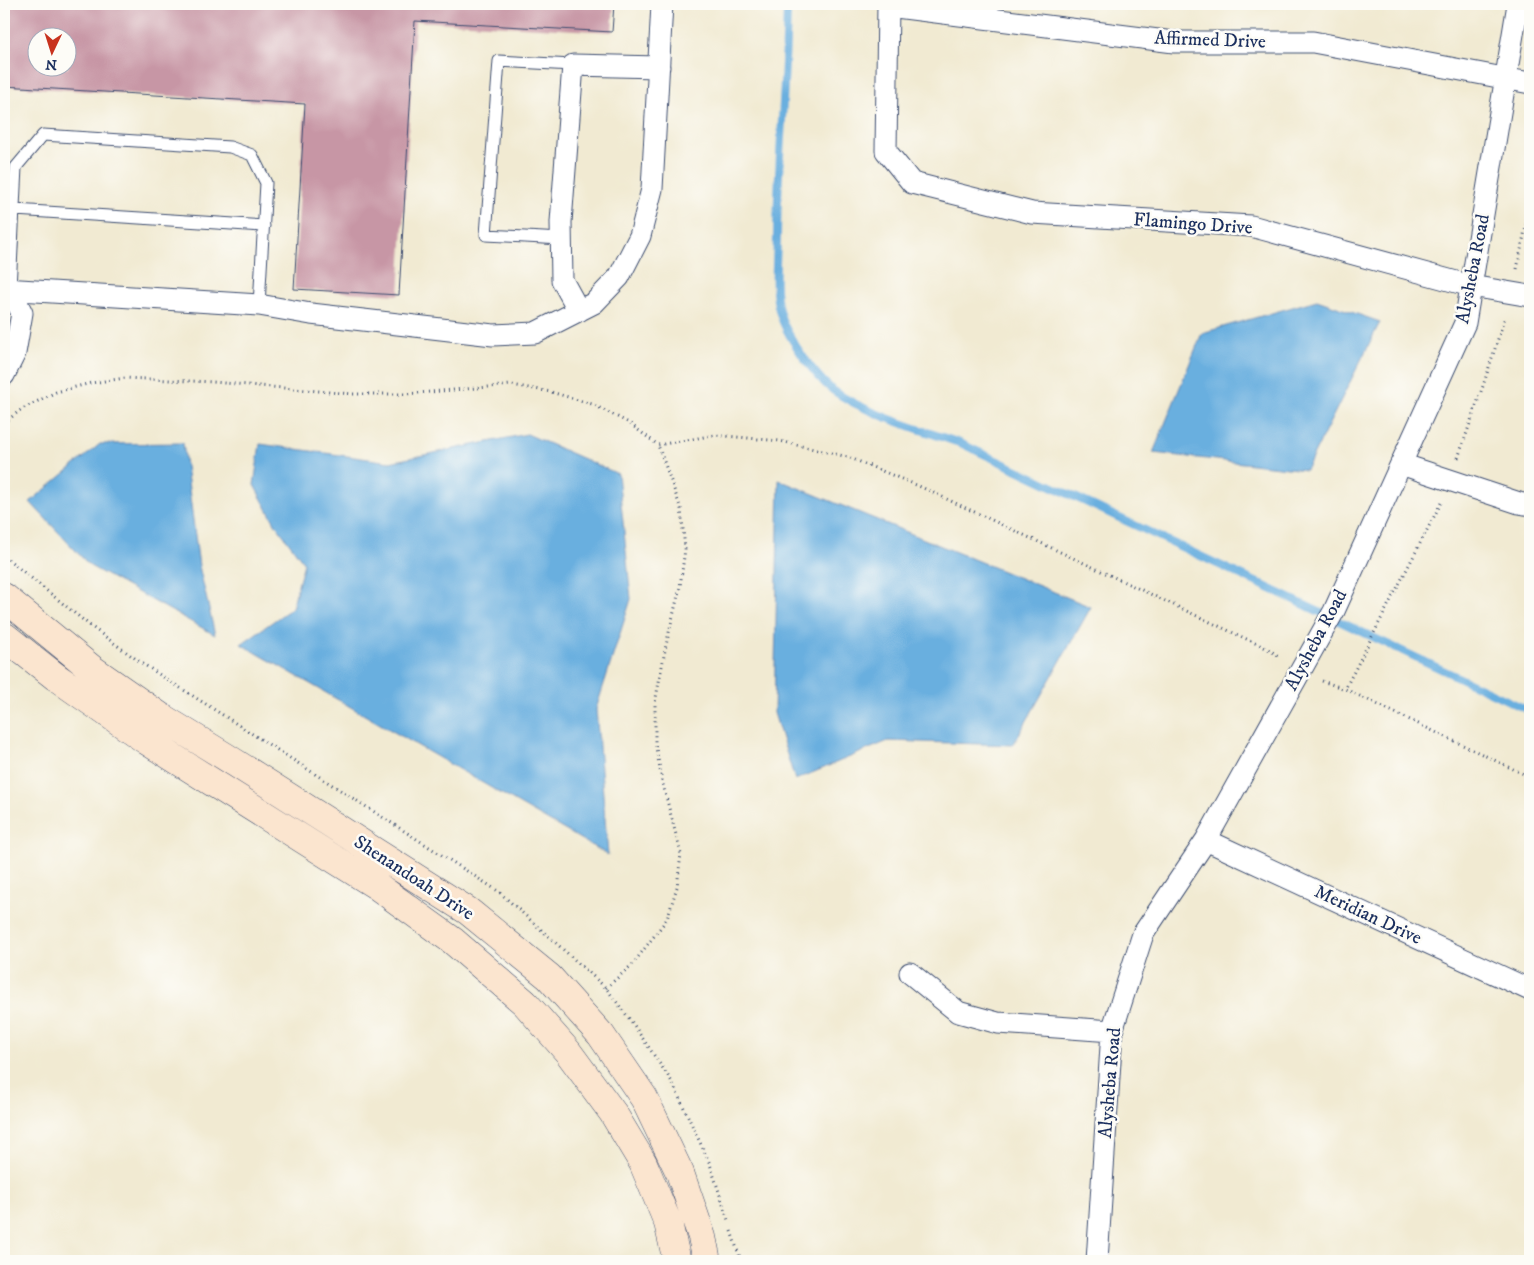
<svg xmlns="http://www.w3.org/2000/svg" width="1534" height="1265" font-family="'IM FELL DW Pica',serif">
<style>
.water{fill:#69afdf;stroke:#426f9e}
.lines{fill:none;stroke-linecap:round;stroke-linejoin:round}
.stream{stroke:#69afdf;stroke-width:8}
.building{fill:#c796a5;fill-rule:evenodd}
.lane-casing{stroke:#3b4b6f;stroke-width:13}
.street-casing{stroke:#3b4b6f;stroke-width:23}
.secondary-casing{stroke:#3b4b6f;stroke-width:29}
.path{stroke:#3b4b6f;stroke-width:3;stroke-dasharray:1 4;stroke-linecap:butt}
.lane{stroke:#fff;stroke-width:11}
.street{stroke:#fff;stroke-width:21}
.secondary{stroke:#fbe5cf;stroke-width:28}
.labels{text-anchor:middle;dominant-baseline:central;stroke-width:5;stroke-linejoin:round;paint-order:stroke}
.street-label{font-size:19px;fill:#1b2f5e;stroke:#fdfcf7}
</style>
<rect width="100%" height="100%" fill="#fdfcf7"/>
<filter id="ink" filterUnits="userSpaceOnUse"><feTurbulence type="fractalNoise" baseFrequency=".02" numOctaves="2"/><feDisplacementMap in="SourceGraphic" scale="10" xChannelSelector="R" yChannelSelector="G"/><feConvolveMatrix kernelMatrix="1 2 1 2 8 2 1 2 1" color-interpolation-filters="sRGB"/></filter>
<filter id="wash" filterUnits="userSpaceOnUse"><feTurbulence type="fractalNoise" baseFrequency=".0096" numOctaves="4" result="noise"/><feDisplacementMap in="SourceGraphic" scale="20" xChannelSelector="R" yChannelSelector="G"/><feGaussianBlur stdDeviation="1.12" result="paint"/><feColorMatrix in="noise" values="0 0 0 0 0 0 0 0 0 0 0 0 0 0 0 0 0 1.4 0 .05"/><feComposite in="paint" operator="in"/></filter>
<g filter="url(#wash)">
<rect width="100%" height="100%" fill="#f1ead2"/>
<path class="water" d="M1317,300l63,22 -74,148 -153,-17 49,-120z
M527,434l91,40 13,125 -35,110 12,146 -367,-211 51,-36 12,-45 -28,-38 -22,-40 6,-41 130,18z
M183,443l16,123 16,69 -125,-69 -60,-64 70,-58z
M779,480l312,127 -78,138 -125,-4 -93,39 -21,-67z"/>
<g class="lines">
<path class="stream" d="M787,4c-1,77 -9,154 -10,231 0,23 -4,53 2,75 5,23 36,67 55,81 32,23 88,39 126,52l570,268"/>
</g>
<g id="blocks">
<path class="building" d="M4,4h610l-2,28 -197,-11 -16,274 -105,-6 11,-185 -301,-18zM38,38h30v30h-30z"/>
</g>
</g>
<g filter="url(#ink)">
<use href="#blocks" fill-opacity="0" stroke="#3b4b6f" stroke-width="1"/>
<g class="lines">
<defs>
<path id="lane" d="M15,210l249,16
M562,239l-76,-4 13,-174 74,4
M10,289l6,-122 27,-32 187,12 22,8 14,28 -7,122"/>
<path id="street" d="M888,4l-2,147 26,32 120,30 219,13 220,60 59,10
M888,6l286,36h139l217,41
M4,289l255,16 52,9 182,21 42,-2 59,-30 25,-26 21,-41 12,-47 10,-185
M579,311l-17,-31 -1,-58 12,-157 86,2
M4,375l11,-22 7,-40 -12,-24
M1401,464l118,39 11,2
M1206,840l324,150
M910,973l48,39 40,11 114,8
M1097,1261l15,-230 31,-97 63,-94 128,-229 131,-288 53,-319"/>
<path id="secondary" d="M4,597l88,72 69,48 65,40 242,154 81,66 52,58 43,63 36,75 22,64 5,24
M4,636l52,41 91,64 230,145 76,55 72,62 43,49 45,61 30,50 25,60 9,38"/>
</defs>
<use href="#lane" class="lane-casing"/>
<use href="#street" class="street-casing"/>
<use href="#secondary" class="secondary-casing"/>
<path class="path" d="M1517,269l13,-63
M4,423l18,-14 34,-17 35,-9 34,-5 88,4 140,12h53l106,-9 39,7 41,12 37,19 29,22 57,-10 65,6 68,16 73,30 347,162 12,8
M1458,458l25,-72 22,-69
M1441,503l-96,186 185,88
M4,556l89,72 50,36 355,227 108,97 25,33 41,61 38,82 18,56
M1322,681l23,8
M606,988l27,-24 34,-45 10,-32 4,-33 -18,-69 -8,-42v-40l11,-58 14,-58 5,-38 -4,-40 -23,-64
M731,1231l10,30"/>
<use href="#lane" class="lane"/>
<use href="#street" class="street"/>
<use href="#secondary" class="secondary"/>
</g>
</g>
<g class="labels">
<g class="street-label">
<text transform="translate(1210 40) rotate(2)">Affirmed Drive</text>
<text transform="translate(1193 224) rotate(4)">Flamingo Drive</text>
<text transform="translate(1473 269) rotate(-79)">Alysheba Road</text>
<text transform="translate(1316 640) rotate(-62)">Alysheba Road</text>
<text transform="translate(414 878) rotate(33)">Shenandoah Drive</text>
<text transform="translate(1368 915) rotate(25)">Meridian Drive</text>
<text transform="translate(1110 1083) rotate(-85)">Alysheba Road</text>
</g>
</g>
<rect width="1534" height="1265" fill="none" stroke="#fdfcf7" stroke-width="20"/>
<g transform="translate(52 52) rotate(184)"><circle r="24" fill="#fdfcf7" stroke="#a3aaba"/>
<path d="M0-4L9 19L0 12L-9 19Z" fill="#c8321e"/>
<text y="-8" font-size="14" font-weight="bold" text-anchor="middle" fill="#1b2f5e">N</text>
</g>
</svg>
